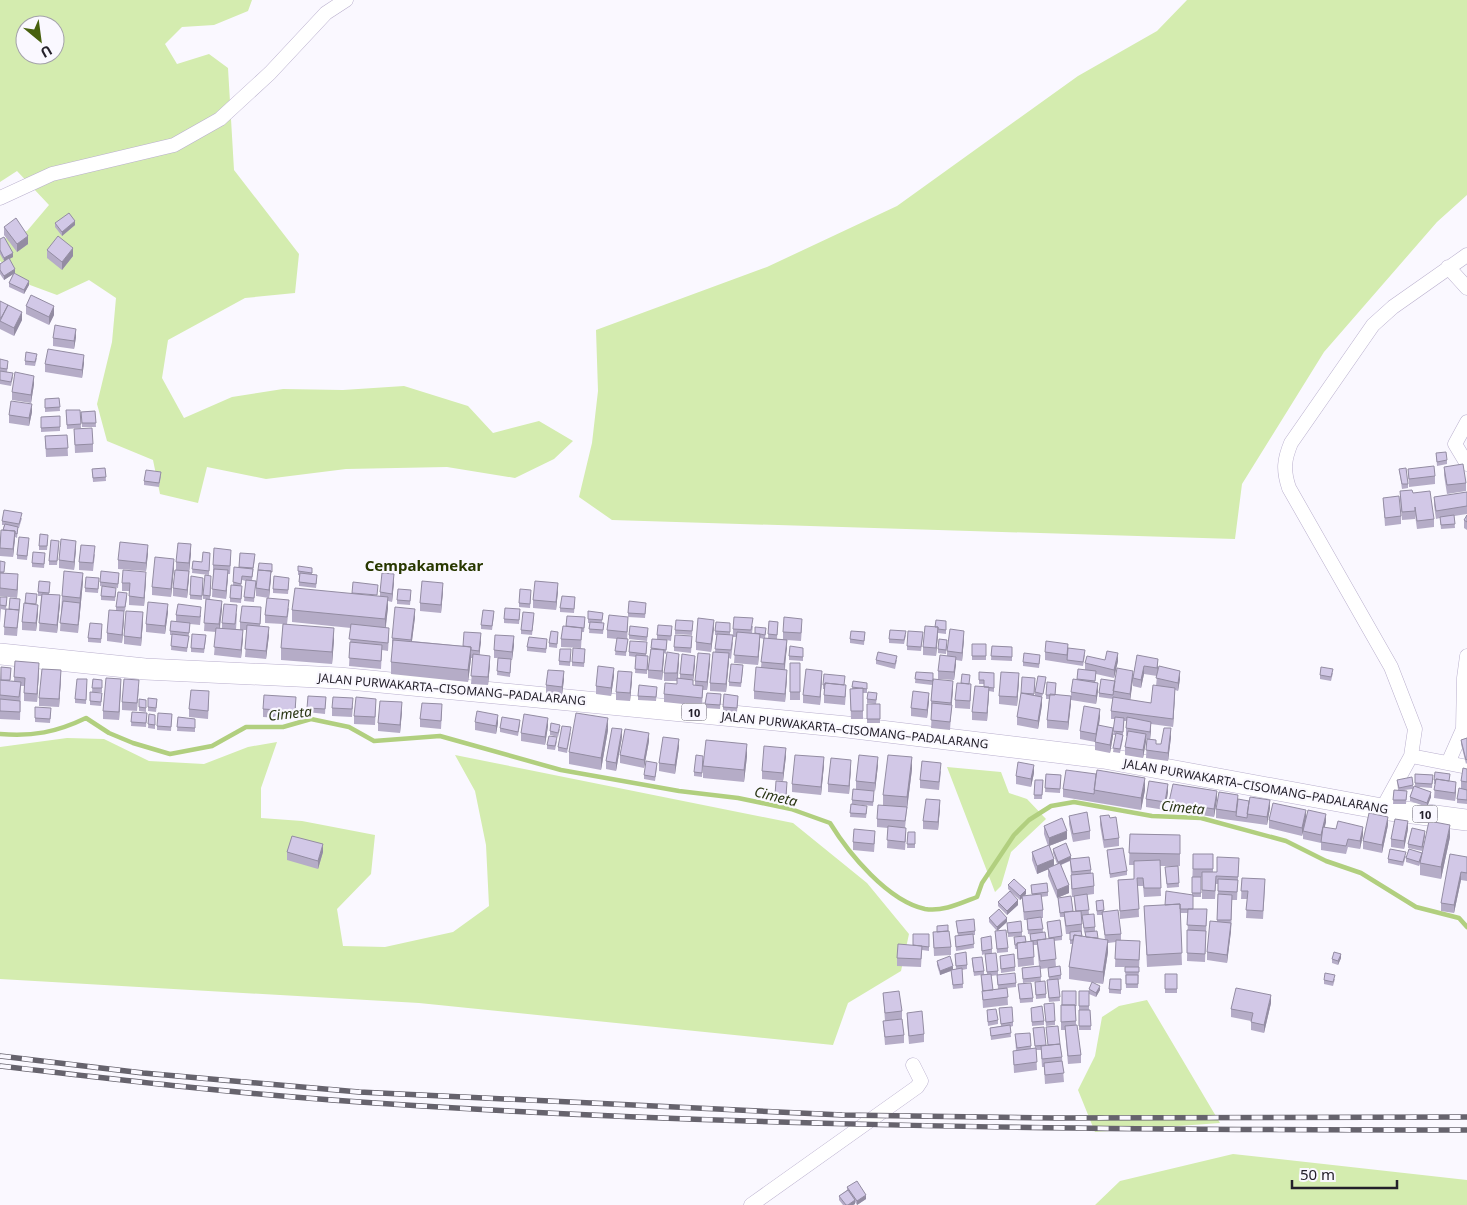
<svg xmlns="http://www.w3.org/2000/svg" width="1467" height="1205" font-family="'Noto Sans',sans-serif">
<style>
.green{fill:#d4ecaf;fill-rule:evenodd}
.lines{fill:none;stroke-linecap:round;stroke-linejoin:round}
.stream{stroke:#b1cf7f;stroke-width:4.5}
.minor-casing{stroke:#b9afcd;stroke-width:15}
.highway-casing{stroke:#b9afcd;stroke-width:22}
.minor{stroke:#fff;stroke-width:14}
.highway{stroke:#fff;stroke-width:21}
.rail-casing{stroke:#66636d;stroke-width:5.5}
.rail{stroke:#faf8ff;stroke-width:4;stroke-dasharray:11;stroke-linecap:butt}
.wall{fill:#b5acc7;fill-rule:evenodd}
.shaded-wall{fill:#938ca2}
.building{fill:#d2c8e7;stroke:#938ca2}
.labels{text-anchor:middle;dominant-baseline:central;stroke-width:4.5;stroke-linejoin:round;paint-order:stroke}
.shield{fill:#faf8ff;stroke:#64616b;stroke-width:1}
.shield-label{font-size:11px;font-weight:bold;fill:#24202b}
.street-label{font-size:12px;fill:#24202b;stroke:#faf8ff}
.water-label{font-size:14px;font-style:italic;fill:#273311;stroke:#faf8ff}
.quarter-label{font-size:15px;font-weight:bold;fill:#283800;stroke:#faf8ff}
</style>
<rect width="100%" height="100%" fill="#faf8ff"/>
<path class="green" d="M0,0h252l-4,11 -34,14 -32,2 -17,17 12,20 32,-10 19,14 6,102 65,84 -4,39 -50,5 -77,42 -6,38 22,40 48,-21 51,-8 60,1 61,-4 64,20 25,27 46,-12 34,20 -19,18 -39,19 -68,-11 -101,2 -80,10 -59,-12 -9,36 -38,-9 -7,-34 -46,-19 -10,-37 15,-62 4,-44 -27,-18 -32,15 -27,-10 -30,-24v-21l27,-9 22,-26 -32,-34 -17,11zM25,25h30v30h-30z
M1187,0h280v195l-30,27 -113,130 -82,132 -7,55 -623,-19 -33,-23 13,-54 6,-52 -2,-61 171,-63 130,-61 181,-130 79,-45z
M67,738l37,1 45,22 55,3 44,-17 29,-5 -16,46v30l41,3 73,14 -4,39 -34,35 6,37 42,1 68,-15 36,-26 -3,-61 -11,-54 -20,-36 338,68 74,60 42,51 -8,37 -53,32 -15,42 -414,-42 -419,-24v-232z
M947,767l54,5 8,21 18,6 19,20 -35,33 -10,34 -6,6z
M1147,1000l73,123 -125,9 -17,-42 17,-34 7,-39 17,-11z
M1233,1154l234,26v25h-372l25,-24z"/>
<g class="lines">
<path class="stream" d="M0,734c32,3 57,-2 86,-16l23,15 24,10 37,11 42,-8 34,-19h37l28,-8 38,8 25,14 66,-5 121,34 118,21 59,7 53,11 39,14c19,31 58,78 95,86 18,3 36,-6 52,-12l5,-14 32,-48 15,-15 22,-14 23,-4 78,14 49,2 85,23 40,20 35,12 55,34 43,11 8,9"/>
<defs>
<path id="minor" d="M0,198l52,-24 122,-29 46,-26 50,-46 56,-60 20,-13
M1448,267l19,21
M1467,422l-12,22 12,20
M1411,756l56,11
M1448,763l15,-34 1,-51 3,-22
M1382,809l29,-53 4,-27 -24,-62 -102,-179c-6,-18 -5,-28 2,-45l82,-118 20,-18 74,-52
M751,1205l166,-118 4,-6 -8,-16"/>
<path id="highway" d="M0,654l145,15 194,9 508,49 257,31 278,51 85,11"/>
</defs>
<use href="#minor" class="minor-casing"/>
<use href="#highway" class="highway-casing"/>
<use href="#minor" class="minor"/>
<use href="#highway" class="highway"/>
<defs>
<path id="rail" d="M0,1056l143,17 216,19 483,23 213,3 412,-1
M0,1066c120,14 240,28 360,36 368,25 738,28 1107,28"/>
</defs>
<use href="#rail" class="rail-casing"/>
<use href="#rail" class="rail"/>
</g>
<path class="wall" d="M55,223l20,2 -13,11 -7,-9z
M4,227l24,17 -11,8 -13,-17z
M0,239l13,18 -4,2 6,14 -1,1 15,11 -5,9 -15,-7v-4l4,-9 -9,6 -4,-6v-10l4,-3 -4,-7z
M47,250l26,6 -11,14 -15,-12z
M0,301l22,19 -8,16 -14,-7z
M26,306l28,9 -5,10 -23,-11z
M76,337l-2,12 -21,-3v-8z
M37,358l-2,8 -10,-1v-4z
M0,359l8,6 -1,7 6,5 -2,9 -11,-2z
M84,363l-2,15 -37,-6v-8z
M34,384l-3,19 -19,-3v-8z
M59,398l1,13 -15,1v-13z
M66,410h14l1,18 -14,1z
M95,411l1,16h-14l-1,-15z
M32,412l-3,14 -20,-3v-8z
M60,416v15l-19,1v-15z
M74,429l19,15v8l-18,1z
M67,435l1,21 -22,1 -1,-21z
M1436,453l11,7v4l-10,2z
M1444,467l22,16v8l-19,3 -3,-19z
M105,468l1,13 -13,1 -1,-13z
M1399,469l9,15v4l-6,1z
M1408,469l27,7v8l-26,3z
M161,476l-2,11 -15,-2v-4z
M1400,491l13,2 21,26v8l-17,2 -2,-14v4l-13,1 -2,-21z
M1467,492v22l-13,2 1,12 -14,1 -1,-11 -4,1 -2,-14v-8z
M1383,498l18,18v8l-16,2z
M1467,515v15l-3,-2v-8z
M22,518l-3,10h-1l-1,10 -2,-1 -2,20 -13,-1v-16l4,-15h-2v-4z
M48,539l-1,11h-8v-4z
M29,542l-2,18 -10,-1v-4z
M59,545l-2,20h-8v-4z
M76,549l-2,21 -15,-2v-8z
M148,553l-2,18 -28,-2v-9z
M191,553l-4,45 -14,-2v-8l3,-18v-8z
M240,553l15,5 -3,22 4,1 -2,21 -10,-1 2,-20 -4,-1 -1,6 1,4 -1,13 -11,-1v-4l3,-13 1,-18 5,1z
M95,554l-2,17 -14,-1v-8z
M45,557l-1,11 -12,-1v-4z
M210,557l-1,18 -17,-2 1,-12 9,1z
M231,558l-1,16h-2l-2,25 -14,-2 1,-24v-8z
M0,561l4,12 14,9 -1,16 -17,-2z
M272,564l-3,34 -13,-2v-8z
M174,567l-3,30 -19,-2v-8z
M312,568v6l5,5 -1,9 -17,-2v-11h-1v-4z
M119,577l-1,11 -18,-2v-4z
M146,580l-2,26 -15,-1v-14h-7v-8z
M211,580l-1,20 12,9 -2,19h2v-5l15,-10 -1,17 7,8 -2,20 -27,-3 2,-23 -12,-1 2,-32h-3v-4z
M83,581l-5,52 -18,-2 2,-35z
M99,582l-1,11 -13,-1v-4z
M203,582l-1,18 -12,-1v-4z
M289,582l-1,12 -15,-1v-4z
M394,582l-2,20 -4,-1 -2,26 3,9 -1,15 -6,-1 -1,19 -32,-3 2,-38 -59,-6v-12l88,-14v-4z
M50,586l-1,8 11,10 -3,29 -18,-2 2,-35h-3v-4z
M443,591l-2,22 -21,-2v-8z
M558,591l-2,19 -23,-2v-8z
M116,592l-1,9 -14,-1v-4z
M411,594l-1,11 -13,-1v-4z
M531,594l-1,14 -11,-1v-4z
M0,597l7,4 -1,8h3l11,-6 -3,33 -13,-1 1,-25 -4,-1 -1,14z
M127,597l-2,14h-9v-4z
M575,601l-1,12 -14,-1v-4z
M36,604l2,9 -2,18 -14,-1v-8z
M646,607l-1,11 -17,-1v-4z
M289,608l-2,16 47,16 -2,24 -51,-4v-12l2,-24 -18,-1v-8z
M168,612l-3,22 -19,-2v-8z
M520,613l-1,11 -15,-1v-4z
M603,613l-1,10h2l-1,11 -14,-1 1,-10h-2v-4z
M176,615h25l-1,10 -10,-1 -3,28 -16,-2 1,-15h-2v-4l6,-9z
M494,615l-2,15 -11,-1v-4z
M261,616l-1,10 9,9 -3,24 -21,-2 2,-27h-7v-8z
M415,617l-3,24 51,5 18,-5 -2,14 11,9 -2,21 -17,-1 2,-26h-2l-3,24 -77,-8v-12l2,-16h-1v-8z
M534,617l-2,18 -11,-1v-4z
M124,619l-2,24 -15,-2v-8z
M143,621l-2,25 -17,-2v-8z
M585,621l-1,11h-2l-1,16 -20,-1v-8l5,-12z
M769,621l9,1 -1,17h6v-7l19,-5 -1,14 -14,-1 -2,29 2,9 -2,24 -31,-3v-8l7,-24 3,-28 -4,-1 -2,27 -24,-2 2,-26h-3v-8l20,-3 -1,7 14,-1 -1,6h3z
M730,623v12l3,8 -2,16 -2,-1 -3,34 -16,-1v-8l5,-31 2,-17h-2v-4z
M628,625l-2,31 -11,-1 2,-16 -10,-1v-8z
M693,625l-1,10 -17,-1v-4z
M946,625v9l-8,-1 -2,23 -13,-1v-8l12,-20z
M102,628l-1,15 -13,-1v-4z
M714,628l-3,24 -15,-2v-8z
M672,630l-1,11 -4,-1 -1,14 -2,-1 -2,27 -14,-2v-8l4,-31h5v-4z
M648,632l-1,9 -18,-2v-4z
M865,632l-1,13 -14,-2v-4z
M906,635l-2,9 -15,-1v-4z
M558,636l-1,12 -8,-1v-4z
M923,636l-2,15 -14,-1v-4z
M206,639l-2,14 -13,-1v-4z
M964,639l-2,22 -6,-1 -2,20 -16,-1v-8l9,-15v-5z
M692,640l-1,13 -17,-2v-4z
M647,642l-1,14 2,4 -1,14 -12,-1 1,-16 -7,-1v-4z
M547,643l-1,10 -19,-2v-4z
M947,644l-1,10 -8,-1v-4z
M972,644h14v16h-14z
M1068,644v4l17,7 -2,11 -38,-6v-8z
M514,645l-2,15h-1l-1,17 -13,-2 1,-17h-4v-8z
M992,646l20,1v14l-21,-1z
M803,648v13l-14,-1v-4z
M585,653l-1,14 -12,-1v-4z
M571,654l-1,12 -11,-1v-4z
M1137,655l21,12 -1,9 23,3 -2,12 -3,-1 -2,37 -22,-3v6l-1,9 6,5h5l10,-7 -3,24 -22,-3 1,-19h-1l-3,19 -18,-3v-8l2,-11h-1v-8l1,-7h-3l-1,14v4l-3,14 -7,-1 3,-17h-3l2,-16h-4v-8l2,-12 -14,-2v-4l16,-12 18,-3zM1144,674l13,2 -1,10 -5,17 -21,-3 3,-21v7l8,2z
M1040,659l-1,9 -16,-2v-4z
M876,660h21l-2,9 -19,-5z
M1105,660l13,1 -4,17 -18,-4 -1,9 3,8 -2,13 -25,-4 -3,30 -21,-2v-8l2,-21h-3v-4l10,-8 -1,8 16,1v-4l6,-12 8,-10v-7z
M15,661l24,10 -2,31 -13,-1v-15h-3l-1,34 -20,-1v-38l1,-14 10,1 -1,13h4z
M679,662l-1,16h2v-4l15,-10 -2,16v5l2,1v-5l15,-19 -3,28h-4l-1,16 -38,-4v-8l13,-10v-3h-13v-8z
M790,663h10v37h-10z
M743,669l-2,18 -12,-1v-4z
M916,672l37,17 -3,41 -19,-2 1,-18 -1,-1v-8l1,-16 -17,-2z
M979,672l15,1v19l-5,-1 -2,30 -15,-1v-8l12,-25v-3h-5z
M1333,673l-2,8 -11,-2v-4z
M614,676l-3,20 -15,-2v-8z
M61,678l-2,29 -20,-1v-8z
M1035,678l-1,18h1v-4l11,-11 -4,16v8l-4,24 -21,-4v-8l4,-24z
M93,679l9,1v12h-10z
M564,679l-2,16 -16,-2v-8z
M822,679l-2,26 -17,-2v-8z
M632,680l-2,21 -14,-1v-8z
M853,681l14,6v6h-4v26h-12l-1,-30h2z
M1019,681l-2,25 -18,-2v-8z
M87,683l-1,21 -11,-1v-4z
M969,684l2,8 -1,17 -15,-1v-8z
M823,685l23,8 -1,12 -21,-2v-14h-1z
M121,687l-2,33 -16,-1v-8z
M139,688l-2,23 -15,-1v-8z
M657,691l-1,10 -18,-1v-4z
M90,692l12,1 -1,13 -11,-1z
M326,697l-1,17 -18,-2v-4z
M877,697l-1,7h4v19h-13v-19h8l-8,-1v-4z
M148,698l9,5 -1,9 -8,-1z
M721,698l-1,11 -15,-1v-4z
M139,699l7,1v12l-7,-1z
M209,700l-1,19 -19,-2v-8z
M738,700l-1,12 -14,-1v-4z
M929,701l-2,17 -16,-2v-8z
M296,705l-1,14 -32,-2v-8z
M353,706l-1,11 -20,-1v-8z
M35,707l16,5 -1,11 -15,-1z
M376,707l-1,18 -21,-1v-8z
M402,711l-2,22 -22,-2v-8z
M132,712l15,1 -1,14 -15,-1z
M442,712l-1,17 -21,-2v-8z
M149,714l6,1v14l-7,-1z
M172,714l-1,17 -14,-1v-4z
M178,717l17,2v13l-18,-1z
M1100,717l-1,9 14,10 -3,17 -15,-3v-8l-15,-3v-8z
M475,722l23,1 -2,11 -21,-4z
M520,724l-2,12 -18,-4v-4z
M548,726l-3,19 -24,-4v-8z
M560,729l-2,8 -8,-2v-4z
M608,730l-7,40 -32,-6v-12z
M571,732l-4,21 -9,-2v-4z
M622,737l-6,34 -10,-2v-8z
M1467,738v25l-1,1 -5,-20v-4z
M557,741l-2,9 -8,-1v-4z
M649,741l-5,27 -24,-5v-8z
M679,747l-4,27 -16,-3v-8z
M747,756l-3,26 -41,-4v-12z
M786,756l-3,25 -21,-2v-8z
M703,760l-1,17 -8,-1v-4z
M824,765l-3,30 -29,-3v-8z
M878,765l-3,26 -19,-1v-9z
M657,767l-2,14 -11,-2v-4z
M851,768l-2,26 -21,-2v-8z
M912,769l-5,40 -2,19 1,8 -1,14 -18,-2 1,-20 -11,-1v-8l6,-14v-10z
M1467,769v35l-10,-1v-4l4,-10v-8z
M941,771l-2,19 -19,-2v-8z
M1034,773l-3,14 -15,-3v-8z
M1046,774l15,1 -1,18 -15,-1z
M1415,774l18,1 -1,13 -13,-1 12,10 -4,10 -17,-6v-4l3,-8 -9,1 3,1 -1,13h-13l1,-14h4l-1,-10 16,5v3l2,-2z
M1035,780h8l-1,19h-8z
M1434,780l16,1 6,9 -1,11 -21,-3 1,-14h-1z
M787,786l-1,14 -11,-1v-4z
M1063,789l82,1 -4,20 -78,-13z
M1168,792l-3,18 -19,-3v-8z
M874,795l-1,11 -21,-2v-4z
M1217,799l-3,18 -45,-7v-8z
M1238,799l32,9 -3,17 -51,-7v-9z
M851,804l16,6 -1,8 -16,-1z
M940,808l-2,22 -15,-1v-8z
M1069,816l21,15v8l-17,3 -4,-18z
M1100,816l19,22v8l-15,2 -4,-23z
M1306,817l20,5 -2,6 39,7 -3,14 -12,-2 -2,7 -25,-4v-7l-18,-4v-7l-1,4 -33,-8v-8z
M1388,825l-6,28 -19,-4v-8z
M1044,826l23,13 -18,7 5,20 3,-2 -4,-11v-4l38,21v3l3,13v8l-7,1 2,19 -8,1 1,9v12l3,1v-5h-1l-2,-17 13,12v4l3,8 7,1 -3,-25h-5l-1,-10v-4l7,-1 1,12 17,22v6l19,9 -2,39h-12l-1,-21h-10l1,-25 -8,1v9l-5,32 -34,-5v-12l3,-23h-2v-10h-4l-2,-17h-4l-2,-19 15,13h2l-1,-14h-2l-1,-14v-8l-1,-14 -9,4 8,28 -12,5 -9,-22v-7l-11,5 -5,-14v-8l16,-6 -4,-12z
M1408,829l-4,20 -13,-2v-8z
M908,832h7v16h-8z
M1130,834l50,1v31h-2l1,21 -12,1 -2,-21 12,-1h-17l1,30 -17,1 -1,-11h-5l1,31 -19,2 -2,-39 16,-1v-14h-5z
M1425,835l-3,16 -14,-3v-4z
M1450,837l-9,42 -21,-4v-11l-1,2 -13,-4v-4l16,-5z
M875,839l-1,13 -21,-2v-8z
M1107,850l20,21v4l-17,3z
M287,852h36l-5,17 -31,-9z
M1193,854h20v18h4l22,-14 -2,42h-5l-1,31 -4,32 -20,-3v-8l10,-30 1,-38h-2l-1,15h-13v-22h-1v20h-8v12h14l-2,53 -18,-1 1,-48h-8l2,52 -35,2 -3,-61 21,-1 27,-10z
M1406,856l-3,10 -15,-3v-4z
M1467,857v24l-6,-1 -7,33 -13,-2v-8z
M1242,878l23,9 -2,32 -17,-1 1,-19h-6z
M1008,885l18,9 -2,2 8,-1 -1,-10 17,7v4l-7,1 2,13v8h-2l2,14 3,7h3l-2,-17 15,14v4l-8,1 2,26 5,8v4l-3,1 2,21 -11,1 -2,-18v-4h2l-1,-12 -8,1 1,12 -18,2 -1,-15 17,-2 -2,-21h-4l1,20 -16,2 -1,-18h-2l-1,-12 12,5h5l-1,-8h-2l-1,-14h-3l-2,-22 -2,2 -12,-11z
M998,902l20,3 -11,10 -9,-9z
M989,918l18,4 -10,9 -8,-9z
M956,921l19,10v4h-2l1,13 -18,3 -1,-15h3z
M1007,923l15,9v4l-14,1z
M995,931l13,17v4l-11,1z
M933,932l18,15v8l-17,1z
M929,934v17l-7,-1 -1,17 -24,-1v-8l16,-13z
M981,938l11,11v4l6,18v4l-7,1 2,14 5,-1 -1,-14 19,8v4l-9,1 1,17 -25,3 -2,-33 -7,1 -2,-14v-4l12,13v3h3l-2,-20 -3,1z
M955,954l12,11v4l-5,1 1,18 -10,1 -2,-18 -11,4 -3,-10v-4l16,8h3z
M1000,956l15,11v4l-14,2z
M1341,958l-3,7 -6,-2v-4z
M1165,974h12v19h-12z
M1121,979v15l-12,-1v-4z
M1335,979l-2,7 -9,-2v-4z
M1035,982l11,12v4l-10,1z
M1018,984l15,14v4l-13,1z
M1089,989l11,1 -4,7 -7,-3v16h1l1,20h-12v-39h10z
M1076,991v34l5,30v8l-13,1 -3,-34h-4v-25h1z
M883,993l19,18v8l-17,2z
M1271,1003l-7,30 -13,-3v-9l-20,-4v-8z
M1044,1004l11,17v4l-9,1z
M999,1008l14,14v4l-3,1 1,10 -20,3 -1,-12 11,-2z
M1031,1008l13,13v4l-12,1z
M987,1010l11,10v4l-10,2z
M907,1013l17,21v8l-15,2 -2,-23z
M883,1021l21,14v8l-19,2z
M1046,1027l14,17 2,13 2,25 -19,2 -1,-17h-2l-1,-17h-5l1,20 -23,3 -1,-22h3l-1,-17 16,12v3l4,-1 -2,-20 13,18 2,-1z
M847,1187l19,12 -9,6 -2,-3v2l-2,1h-10l-4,-5v-4l8,-6z"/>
<path class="shaded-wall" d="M75,221v4l-13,11v-4z
M28,236v8l-11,8v-8z
M73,248v8l-11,14v-8z
M13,253v4l-9,5v-4z
M15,269v4l-11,7v-4z
M29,281v4l-5,9v-4z
M54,306v9l-5,10v-8z
M22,312v8l-8,16v-8z
M76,329v8l-2,12v-8z
M84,355v8l-2,15v-8z
M34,376v8l-3,19v-8z
M32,404v8l-3,14v-8z
M15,531v8l-2,18v-8z
M76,541v8l-2,21v-8z
M191,544v9l-2,18v-8z
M148,545v8l-2,18v-8z
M174,559v8l-3,30v-8z
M228,570v8l-2,21v-8z
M189,571v8l-2,19v-8z
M271,571v8l-2,19v-8z
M146,572v8l-2,26v-8z
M83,573v8l-5,52 2,-35z
M18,574v8l-1,16v-8z
M394,574v8l-2,20v-8z
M443,583v8l-2,22v-8z
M558,583v8l-2,19v-8z
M60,595v9l-3,29v-8z
M388,597v12l-3,22v-12z
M222,601v8l-3,23v-8z
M168,604v8l-3,22v-8z
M38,605v8l-2,18v-8z
M415,609v8l-4,31v-8z
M124,611v8l-2,24v-8z
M143,612v9l-2,25v-8z
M714,620v8l-3,24v-8z
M269,627v8l-3,24v-8z
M938,627v8l-2,21v-8z
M334,628v12l-2,24v-12z
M243,630v8l-2,20v-8z
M964,631v8l-2,22v-8z
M481,633v8l-2,18v-8z
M760,634v8l-2,23v-8z
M514,636v9l-2,15v-8z
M787,640v8l-3,24v-8z
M471,647v12l-3,23v-12z
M664,650v8l-2,22v-9z
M729,653v8l-3,31v-8z
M1118,653v8l-4,17v-8z
M679,654v8l-2,19v-8z
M710,654v8l-3,28v-8z
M490,656v8l-2,21v-8z
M695,656v8l-2,19v-8z
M956,657v8l-2,15v-8z
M1158,659v8l-1,9v-8z
M39,663v8l-2,31v-8z
M1144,666v8l-3,14v-8z
M614,668v8l-3,20v-8z
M61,670v8l-2,29v-8z
M787,670v8l-2,24v-8z
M564,671v8l-2,16v-8z
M822,671v8l-2,26v-8z
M1133,671v8l-3,23v-8z
M1180,671v8l-2,12v-8z
M632,672v8l-2,21v-8z
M1019,673v8l-2,25v-9z
M121,679v8l-2,33v-8z
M953,681v8l-2,22v-8z
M1098,683v8l-2,13v-8z
M989,687v8l-2,26v-8z
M1175,688v8l-2,31v-8z
M929,693v8l-2,17v-8z
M1071,696v8l-3,26v-8z
M1042,697v8l-4,24v-8z
M402,702v9l-2,22v-8z
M1100,709v8l-4,25v-8z
M498,715v8l-2,11v-8z
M548,718v8l-3,19v-8z
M608,718v12l-7,40v-12z
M1151,722v8l-1,10v-8z
M1113,728v8l-3,17v-8z
M1171,728v9l-3,24v-8z
M622,729v8l-6,34v-8z
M649,733v8l-5,27v-8z
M1146,734v8l-3,16v-8z
M679,739v8l-4,27v-9z
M747,744v12l-3,26v-12z
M786,748v8l-3,25v-8z
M824,757v8l-3,30v-8z
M878,757v8l-3,26v-8z
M912,757v12l-5,40v-12z
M851,760v8l-2,26v-8z
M1034,765v8l-3,14v-8z
M1145,778v12l-4,20v-12z
M1456,782v8l-1,11v-8z
M1168,784v8l-3,18v-8z
M1217,791v8l-3,18v-8z
M1431,792v5l-4,10v-4z
M940,800v8l-2,22v-8z
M1270,800v8l-3,17v-8z
M1306,810v8l-4,18v-8z
M1326,814v8l-5,21v-8z
M1388,817v8l-6,28v-8z
M1408,821v8l-4,20v-8z
M1450,825v12l-9,42v-12z
M1363,827v8l-3,14v-8z
M1067,831v8l-18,7v-8z
M1425,831v4l-3,16v-4z
M323,844v8l-5,17v-8z
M1071,856v4l-13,6v-4z
M1054,859v8l-17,7v-8z
M1461,872v8l-7,33v-8z
M1069,885v8l-12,5v-8z
M1026,890v4l-6,6v-4z
M1232,895l-1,36 -4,32v-8l4,-31z
M1018,900v5l-11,10v-4z
M1007,918v4l-10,9v-4z
M1108,940v12l-5,32v-12z
M1341,954v4l-3,7v-4z
M953,966v4l-13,5v-4z
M1100,986v4l-4,7v-4z
M1271,995v8l-7,30v-8z
M866,1195v4l-9,6v-4z
M855,1200v4l-2,1h-5z"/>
<path class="building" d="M69,213l6,8 -13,11 -7,-9z
M16,218l12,18 -11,8 -13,-17z
M58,236l15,12 -11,14 -15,-12z
M4,237l9,16 -9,5 -4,-8v-11z
M9,258l6,11 -11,7 -4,-6v-6z
M14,273l15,8 -5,9 -15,-7z
M31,295l23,11 -5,11 -23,-11z
M0,301l8,4 -7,13h-1z
M8,305l14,7 -8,16 -14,-7z
M55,325l21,4 -2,12 -21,-3z
M48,349l36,6 -2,15 -37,-6z
M26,352l11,2 -2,8 -10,-1z
M0,359l8,2 -1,8 -7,-1z
M0,371l13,2 -2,9 -11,-2z
M15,372l19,4 -3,19 -19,-3z
M59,398l1,9 -15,1v-9z
M11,401l21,3 -3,14 -20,-3z
M66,410h14l1,14 -14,1z
M95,411l1,12h-14l-1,-11z
M60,416v11l-19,1v-11z
M92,428l1,16 -18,1 -1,-16z
M67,435l1,13 -22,1 -1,-13z
M1446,452l1,8 -10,2 -1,-9z
M1463,464l3,19 -19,2 -3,-18z
M1434,466l1,10 -26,3 -1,-10z
M105,468l1,9 -13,1 -1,-9z
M1406,468l2,16h-6l-3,-15z
M146,470l15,2 -2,11 -15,-2z
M1412,490l1,3 17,-2 4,28 -17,2 -2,-14v4l-13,1 -2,-21z
M1467,492v14l-31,5 -2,-14z
M1399,496l2,20 -16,2 -2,-20z
M4,510l18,3 -3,11 -17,-3z
M1454,515l1,9 -14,1 -1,-8z
M1467,515v7l-3,-2z
M5,524l13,3 -1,7 -2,-1v-2l-12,-1z
M1,530l14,1 -2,18 -13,-1z
M40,534l8,1 -1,11h-8z
M19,537l10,1 -2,18 -10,-1z
M61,539l15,2 -2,21 -15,-2z
M51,540l8,1 -2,20h-8z
M120,542l28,3 -2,18 -28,-3z
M178,543l13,1 -2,19 -13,-1z
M81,545l14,1 -2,17 -14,-1z
M214,548l17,2 -1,16 -17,-1z
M33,552l12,1 -1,11 -12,-1z
M203,552l7,1 -1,18 -17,-2 1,-8 9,1z
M240,553l15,1 -2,14 -14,-1z
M155,557l19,2 -3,30 -19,-2z
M0,561l5,1 -1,10h-4z
M259,563l13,1v8h-1v-1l-13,-1z
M298,566l14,2v5l-14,-2z
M234,567l19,2 -1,8 -10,-1 -1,8 -8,-2z
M214,569l14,1 -2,21 -14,-2z
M123,570l23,2 -2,26 -15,-2 1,-13h-8z
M175,570l14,1 -2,19 -14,-2z
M258,570l13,1 -2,19 -13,-2z
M64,571l19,2 -3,25 -18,-2z
M101,571l18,2 -1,11 -18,-2z
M0,573l18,1 -1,16 -17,-2z
M300,573l17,2 -1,9 -17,-2z
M382,573l12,1 -2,20 -12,-2z
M205,575l6,1 -1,20 -7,-1z
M191,576l12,2 -1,18 -12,-1z
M274,576l15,2 -1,12 -15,-1z
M86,577l13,1 -1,11 -13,-1z
M246,580l10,1 -2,17 -10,-1z
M39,581l11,1 -1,11 -11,-1z
M422,581l21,2 -2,22 -21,-2z
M535,581l23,2 -2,19 -23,-2z
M353,582l25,3 -1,10 -25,-2z
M231,585l11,1 -1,13 -11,-1z
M102,586l14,2 -1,9 -14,-1z
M295,588l93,9 -3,22 -93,-9z
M398,589l13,1 -1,11 -13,-1z
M520,589l11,1 -1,14 -11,-1z
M118,592l9,1 -2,14h-9z
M26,593l11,1 -1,10 -11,-1z
M42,594l18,1 -3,30 -18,-2z
M562,596l13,1 -1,12 -14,-1z
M0,597h7l-1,9 -6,-1z
M10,598l10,1 -1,11 -10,-1z
M267,598l22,2 -2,17 -22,-2z
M206,599l16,2 -3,23 -15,-1z
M63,601l17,2 -2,22 -18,-2z
M629,601l17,2 -1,11 -17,-1z
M148,602l20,2 -3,22 -19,-2z
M24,603l14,2 -2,18 -14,-1z
M178,604l23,3 -1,10 -24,-2z
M224,604l13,1 -2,19 -13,-1z
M242,606l19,1 -1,17 -20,-2z
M395,607l20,2 -4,31 -19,-2z
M505,608l15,1 -1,11 -15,-1z
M6,609l13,1 -2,18 -13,-1z
M109,610l15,1 -2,24 -15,-2z
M483,610l11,1 -2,15 -11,-1z
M126,611l17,1 -2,26 -17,-2z
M588,611l15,2 -1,7 -14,-1z
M523,612l11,1 -2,18 -11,-1z
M609,615l19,2 -1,15 -20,-2z
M567,616l18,1 -1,11 -18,-2z
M734,617l19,1 -2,12 -18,-1z
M784,617l18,2 -1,14 -18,-1z
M698,618l16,2 -3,24 -15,-2z
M676,620l17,1 -1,10 -17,-1z
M936,620l10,1v9l-8,-1v-2h-3z
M171,621l19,2 -1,10 -19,-2z
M769,621l9,1 -1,13 -9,-1z
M590,622l14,1 -1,7 -14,-1z
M716,622l14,1v9l-15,-1z
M90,623l12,1 -1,15 -13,-1z
M283,624l51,4 -2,24 -51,-4z
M351,624l38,4 -1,15 -39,-4z
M247,625l22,2 -3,24 -21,-2z
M658,625l14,1 -1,10 -14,-1z
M563,626l19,2 -1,12 -20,-1z
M630,626l18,2 -1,9 -18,-2z
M925,626l13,1 -2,21 -13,-1z
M755,627l11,1 -1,7 -10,-2z
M216,628l27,2 -2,20 -27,-3z
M950,629l14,2 -2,22 -15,-2z
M890,630l16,1 -2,9 -15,-1z
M551,631l7,1 -1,12 -8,-1z
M851,631l14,1 -1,9 -14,-2z
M908,631l15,1 -2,15 -14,-1z
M464,632l17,1 -2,18 -8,-1v-3l-8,-1z
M737,632l23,2 -2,23 -24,-2z
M172,634l17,2 -2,12 -16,-2z
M192,634l14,1 -2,14 -13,-1z
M717,634l16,1 -2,15 -16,-1z
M495,635l19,1 -2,16 -18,-2z
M675,635l17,1 -1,12 -17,-1z
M529,637l18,2 -1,10 -19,-2z
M617,638l11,1 -2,13 -11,-1z
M764,638l23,2 -3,24 -23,-2z
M652,639l15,1 -1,10 -15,-2z
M939,639l8,1 -1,10 -8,-1z
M393,640l78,7 -3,23 -77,-8z
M630,641l17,1 -1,12 -17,-2z
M1046,641l22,3 -1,11 -22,-3z
M350,642l32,3 -1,16 -32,-3z
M972,644h14v12h-14z
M790,646l13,2v9l-14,-1z
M992,646l20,1v10l-21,-1z
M573,648l12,1 -1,14 -12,-1z
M1068,648l17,2 -2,12 -16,-2z
M560,649h11l-1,13 -11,-1z
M651,649l13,1 -2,21 -14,-1z
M1107,651l11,2 -4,17 -29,-7 2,-7 18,4z
M667,652l12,2 -2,19h-13z
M713,652l16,1 -3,31 -16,-1z
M878,652l19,4 -2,8 -19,-4z
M698,653l12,1 -3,28 -12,-1z
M1024,653l16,2 -1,9 -16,-2z
M473,654l17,2 -2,21 -17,-1z
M682,654l13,2 -2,19 -13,-1z
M636,655l12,1 -1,14 -12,-1z
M940,655l16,2 -2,15 -16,-1z
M1137,655l21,4 -1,9 -13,-2 -3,14 -8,-2z
M498,658l13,1 -1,14 -13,-2z
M15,661l24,2 -2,31 -13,-1 1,-15 -11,-1z
M790,663h10v29h-10z
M731,664l12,1 -2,18 -12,-1z
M598,666l16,2 -3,20 -15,-2z
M1159,666l21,5 -2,12 -22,-5z
M1,667l10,1 -1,12h-9z
M756,667l31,3 -2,24 -31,-3z
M1321,667l12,2 -2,8 -11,-2z
M1117,668l16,3 -3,23 -17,-3z
M42,669l19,1 -2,29 -20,-1z
M806,669l16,2 -2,26 -17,-2z
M1078,669l18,2 -1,10 -18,-2z
M548,670l16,1 -2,16 -16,-2z
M618,671l14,1 -2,21 -14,-1z
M916,672l17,1v8l-18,-2z
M979,672l15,1v15l-10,-1v-7h-5z
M1001,672l18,1 -2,24 -18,-1z
M824,674l21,2 -1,9 -19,-2v2h-2z
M962,674l8,1 -1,9 -8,-1z
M1038,676l8,1 -3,17 -8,-2z
M1022,677l13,1 -1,16 -13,-1z
M106,678l15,1 -2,33 -16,-1z
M677,678l16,2v5l10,1 -1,12 -38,-4 1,-11 12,1z
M77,679h10l-1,21 -11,-1z
M93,679l9,1v8h-10z
M124,679l15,1 -2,23 -15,-1z
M933,679l20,2 -2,22 -20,-2z
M1073,679l25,4 -2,13 -25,-4z
M1101,679l14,2 -2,14 -14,-2z
M0,680l21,2 -2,15 -19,-2z
M853,681l14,2v6l-15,-2z
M1047,682l9,1 -1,12h-9z
M825,683l21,2 -1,12 -21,-2z
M957,683l14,1 -1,17 -15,-1z
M639,685l18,2 -1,10 -18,-1z
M1153,685l22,3 -2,31 -62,-8 2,-14 38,6z
M975,686l14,1 -2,26 -15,-1z
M863,688v23h-12l-1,-22z
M191,690l18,1 -1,20 -19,-2z
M913,691l16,2 -2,17 -16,-2z
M90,692l12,1 -1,9 -11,-1z
M868,692l9,1 -1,7 -9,-1z
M707,693l14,1 -1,11 -15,-1z
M1021,693l21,4 -4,24 -21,-4z
M724,694l14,2 -1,12 -14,-1z
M1050,694l21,2 -3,26 -21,-2z
M264,695l32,2 -1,14 -32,-2z
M308,696l18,1 -1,12 -18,-1z
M333,697l20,1 -1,11 -20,-1z
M356,697l20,2 -1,18 -21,-1z
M148,698l9,1 -1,9 -8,-1z
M0,699l20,2v11l-20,-1z
M139,699l7,1v8l-7,-1z
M380,701l22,1 -2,23 -22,-2z
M422,703l20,1 -1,17 -21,-2z
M932,703l20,2 -2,17 -19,-2z
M867,704h13v15h-13z
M1084,706l16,3 -4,25 -16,-3z
M35,707l16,1 -1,11 -15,-1z
M477,711l21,4 -2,11 -21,-4z
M132,712l15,1 -1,10 -15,-1z
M158,713l14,1 -1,13 -14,-1z
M576,713l32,5 -7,40 -32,-6z
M149,714l6,1v10l-7,-1z
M524,714l24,4 -3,19 -24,-4z
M178,717l17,2v9l-18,-1z
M502,717l18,3 -2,12 -18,-4z
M1115,717l9,1 -1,14 -10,-1z
M1127,717l24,5 -1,10 -24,-4z
M551,723l9,2 -2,8 -8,-2z
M1098,725l15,3 -3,17 -15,-3z
M562,726l9,1 -4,22 -9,-2z
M612,728l10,1 -6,34 -10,-2z
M1164,728h7l-3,25 -22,-3 1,-11 9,1v4h5z
M625,729l24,4 -5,27 -24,-5z
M1128,731l18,3 -3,16 -18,-3z
M1116,733l7,2 -3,14 -7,-1z
M549,736l8,1 -2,9 -8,-1z
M663,737l16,2 -4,26 -16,-2z
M1467,738v21l-1,1 -5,-20z
M706,740l41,4 -3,26 -41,-4z
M764,746l22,2 -3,25 -21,-2z
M696,755l7,1 -1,17 -8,-1z
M795,755l29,2 -3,30 -29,-3z
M859,755l19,2 -3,26 -19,-2z
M888,755l24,2 -5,40 -24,-2z
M831,758l20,2 -2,26 -21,-2z
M646,761l11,2 -2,14 -11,-2z
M922,761l19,2 -2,19 -19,-2z
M1018,762l16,3 -3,14 -15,-3z
M1463,768l4,1v13l-6,-1z
M1066,770l30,4 -2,20 -31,-5z
M1097,770l48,8 -4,20 -47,-8z
M1435,772l15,2 -1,7 -13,-2v1h-2z
M1046,774l15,1 -1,14 -15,-1z
M1415,774l18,1 -1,9 -17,-1z
M1412,777l1,8 -14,3 -2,-8z
M1436,779l20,3 -1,11 -21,-3z
M1035,780h8l-1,15h-8z
M776,781l11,1 -1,14 -11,-1z
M1149,781l19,3 -3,18 -19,-3z
M1173,784l44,7 -3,18 -45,-7z
M1414,786l17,6 -4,11 -17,-6z
M1459,788l8,2v10l-10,-1z
M853,789l21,2 -1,11 -21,-2z
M1394,790l13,1 -1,9h-13z
M1219,792l19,3 -2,17 -20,-3z
M1250,797l20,3 -3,17 -20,-3z
M926,799l14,1 -2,22 -15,-1z
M1238,799l11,2 -2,17 -11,-2z
M1273,803l33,7 -4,18 -33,-8z
M851,804l16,2 -1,8 -16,-1z
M878,805l29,2 -2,14 -28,-2z
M1308,810l18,4 -5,21 -18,-4z
M1087,812l3,19 -17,3 -4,-18z
M1369,813l19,4 -6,28 -19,-4z
M1109,815l1,3 6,-1 3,21 -15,2 -4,-24z
M1062,818l5,13 -18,7 -5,-12z
M1395,819l13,2 -4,20 -13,-2z
M1338,821l25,6 -3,14 -12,-2 -2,7 -25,-4 2,-15 13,2z
M1429,821l21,4 -9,42 -21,-4z
M888,826l18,2 -1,14 -18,-2z
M1412,828l13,3 -3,16 -14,-3z
M854,829l21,2 -1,13 -21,-2z
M908,832h7v12h-8z
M1130,834l50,1v19l-51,-1z
M292,836l31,8 -5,17 -31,-9z
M1066,843l5,13 -13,6 -5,-13z
M1049,845l5,14 -17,7 -5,-14z
M1123,848l4,23 -17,3 -3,-24z
M1390,849l16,3 -3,10 -15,-3z
M1409,849l13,4 -3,9 -13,-4z
M1193,854h20v15h-20z
M1450,854l17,3v16l-6,-1 -7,33 -13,-2z
M1089,857l2,13 -19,2 -2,-13z
M1217,857l22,1 -1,19 -22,-1 -1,15 -13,-1v-18h15z
M1160,860l1,28h-17l-1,-10h-6l2,31 -19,2 -2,-31 16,-1v-18z
M1060,863l9,22 -12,5 -9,-22z
M1178,866l1,17 -12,1 -2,-17z
M1093,873l1,13 -22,3 -1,-14z
M1192,877h9v16h-9z
M1242,878l23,1 -2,32 -17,-1 2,-19h-7z
M1014,879l12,11 -6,6 -12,-11z
M1218,879l20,1 -1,12 -19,-1z
M1047,883l1,9 -16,2 -1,-9z
M1010,891l8,9 -11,11 -9,-9z
M1166,891l27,4v14h-13v-5l-15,1z
M1041,894l2,16 -19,2 -2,-16z
M1087,894l2,16 -13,1 -2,-15z
M1218,894l14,1 -1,25h-14z
M1071,896l2,15 -13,2 -2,-15z
M1103,900l1,10 -7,1 -1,-10z
M1180,904l2,49 -35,2 -3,-49z
M999,909l8,9 -10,9 -8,-9z
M1188,909h19l-1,17 -19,-1z
M1118,910l3,24 -16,1 -3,-23z
M1081,911l1,13 -16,2 -2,-14z
M1094,914l1,13 -11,1 -2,-13z
M1041,917l2,12 -15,1 -1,-11z
M974,919l1,12 -17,2 -2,-12z
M1060,920l2,16 -13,2 -2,-16z
M1021,921l1,11 -14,1 -1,-10z
M1210,921l21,2 -4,32 -20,-3z
M948,925v6l-11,1v-6z
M1006,930l2,18 -11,1 -2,-18z
M1187,930l19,1 -1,23 -18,-1z
M949,931l2,16 -17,1 -1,-16z
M1081,931l1,5 -8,-1 -1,5h-3v-8z
M1097,931l1,7 -12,-1 -1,-5z
M1045,932l1,7 -15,2 -1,-7z
M913,934h16v13l-16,-2z
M973,934l1,10 -18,3 -1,-11z
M1074,935l34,5 -5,32 -34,-5z
M991,936l1,13 -10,2 -1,-13z
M1025,936l1,6 -9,1v2h-2l-1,-8z
M1054,938l2,21 -16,2 -3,-21z
M1116,940l24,1 -1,19 -24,-1z
M1033,941l1,16 -16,2 -1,-16z
M898,944l24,2 -1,13 -24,-1z
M966,952l1,13 -11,1 -1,-12z
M1334,952l7,2 -3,7 -6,-2z
M996,953l2,18 -11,1 -2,-18z
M1014,954l1,13 -14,2 -1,-13z
M950,956l3,10 -13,5 -3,-10z
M982,957l2,14 -10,1 -2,-14z
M1040,966l1,11 -18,2 -1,-11z
M1060,966l1,9 -12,2 -1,-9z
M1125,967h14v5h-14z
M962,968l1,16 -10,1 -2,-15z
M1015,973l1,10 -18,2 -1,-10z
M1325,973l10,2 -2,7 -9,-2z
M991,974l2,16 -10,1 -2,-16z
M1165,974h12v15h-12z
M1126,975h12v9h-12z
M1058,979l2,18 -11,1 -2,-18z
M1110,979h11v11l-12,-1z
M1045,981l1,13 -10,1 -1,-13z
M1092,982l8,4 -4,7 -7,-4z
M1031,983l2,15 -13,1 -2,-15z
M1007,988l1,9 -25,3 -1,-9z
M1236,988l35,7 -7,30 -13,-3 2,-9 -22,-4z
M899,991l3,20 -17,2 -2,-20z
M1062,991h14v15l-1,-1h-13z
M1079,991h10v15h-10z
M1054,1003l1,18 -9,1 -2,-18z
M1061,1005h14l1,16 -15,1z
M1042,1006l2,15 -12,1 -1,-14z
M1012,1007l1,15 -12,2 -2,-16z
M996,1009l2,11 -10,2 -1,-12z
M1079,1010h11l1,16h-12z
M922,1011l2,23 -15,2 -2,-23z
M902,1019l2,16 -19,2 -2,-16z
M1010,1025l1,8 -20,3 -1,-8z
M1077,1025l4,30 -13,1 -3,-30z
M1058,1026l2,18 -12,1 -2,-18z
M1044,1027l2,18 -11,1 -2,-18z
M1030,1033l1,13 -14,2 -2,-14z
M1060,1044l2,13 -20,2 -1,-13z
M1036,1048l1,14 -23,3 -1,-14z
M1062,1061l2,12 -19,2 -1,-12z
M857,1181l9,14 -9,6 -10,-14z
M848,1190l7,10 -7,5h-2l-7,-9z"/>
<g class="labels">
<g class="shield">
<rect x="681.5" y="703.5" width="25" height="17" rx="4"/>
<rect x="1412.5" y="805.5" width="25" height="17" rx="4"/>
</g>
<g class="shield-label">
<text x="694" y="712">10</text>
<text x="1425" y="814">10</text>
</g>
<g class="street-label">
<text transform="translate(452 689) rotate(5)">JALAN PURWAKARTA–CISOMANG–PADALARANG</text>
<text transform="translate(855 730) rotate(6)">JALAN PURWAKARTA–CISOMANG–PADALARANG</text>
<text transform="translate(1256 786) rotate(10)">JALAN PURWAKARTA–CISOMANG–PADALARANG</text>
</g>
<g class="water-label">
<text transform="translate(290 713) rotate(-6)">Cimeta</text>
<text transform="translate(776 796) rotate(14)">Cimeta</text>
<text transform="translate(1183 807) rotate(5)">Cimeta</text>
</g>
<g class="quarter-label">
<text x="424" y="565">Cempakamekar</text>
</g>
</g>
<g transform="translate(40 40) rotate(151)"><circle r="24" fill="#faf8ff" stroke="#a4a2aa"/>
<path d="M0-4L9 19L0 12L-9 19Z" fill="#48610e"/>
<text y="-8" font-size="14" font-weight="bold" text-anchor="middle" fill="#24202b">U</text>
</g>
<path d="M1292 1180v8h105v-8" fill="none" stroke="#24202b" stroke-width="2.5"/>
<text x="1300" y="1180" font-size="15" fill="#24202b" stroke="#faf8ff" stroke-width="4" paint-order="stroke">50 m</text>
</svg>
